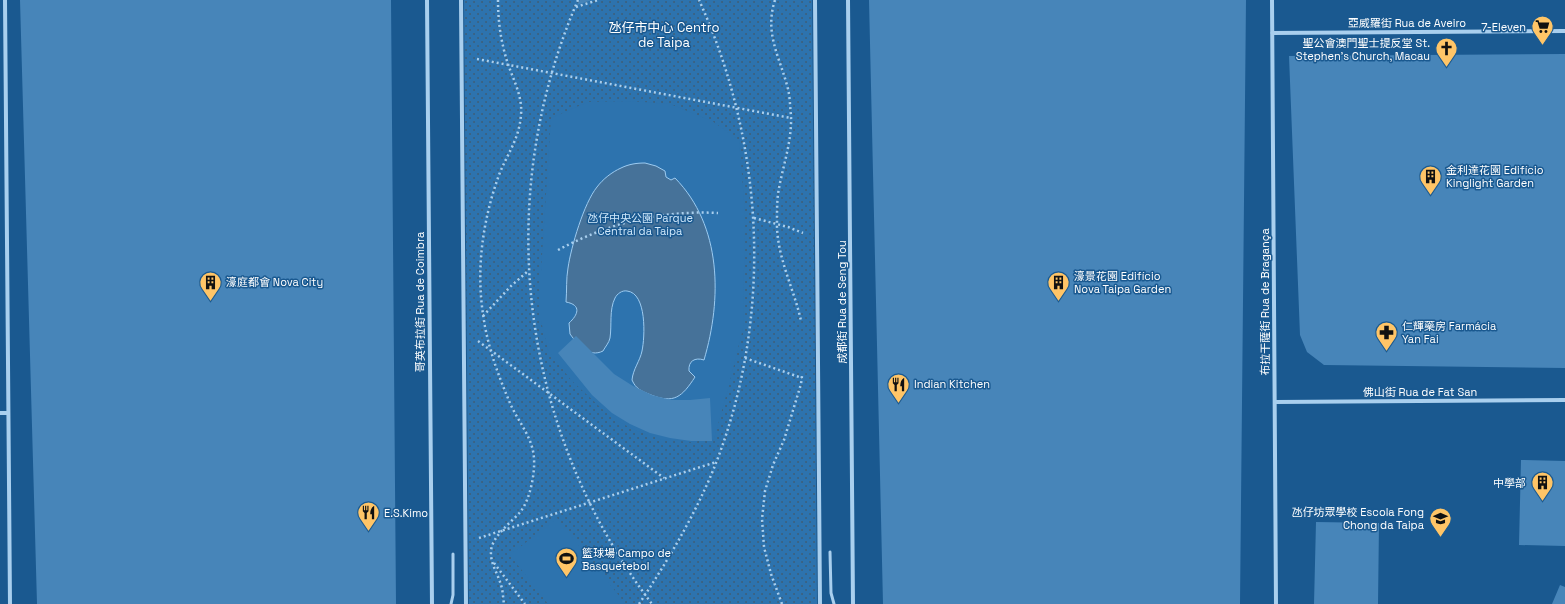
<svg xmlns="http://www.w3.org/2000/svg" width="1565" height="604" font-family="'Space Grotesk','Noto Sans SC',sans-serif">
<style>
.park{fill:url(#park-dots)}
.pitch{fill:#2d73ae}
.water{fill:#467299;stroke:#9ccbf1}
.building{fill:#4785b9}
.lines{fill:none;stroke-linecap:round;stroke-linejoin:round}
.path{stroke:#a9cfee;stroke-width:2.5;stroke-dasharray:2 3;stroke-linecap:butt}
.lane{stroke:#a9cfee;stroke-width:3}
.street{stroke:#a9cfee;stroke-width:4}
.labels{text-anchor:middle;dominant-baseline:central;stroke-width:3;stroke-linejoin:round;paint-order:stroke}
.street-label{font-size:11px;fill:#fff;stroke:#1a5990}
.poi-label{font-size:11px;fill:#fff;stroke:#1a5990;text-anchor:start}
.park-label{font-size:11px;fill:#cfe7fa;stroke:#1a5990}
.quarter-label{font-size:13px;fill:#fff;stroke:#1a5990}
</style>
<defs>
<pattern id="park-dots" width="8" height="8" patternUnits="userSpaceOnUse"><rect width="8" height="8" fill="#2d73ae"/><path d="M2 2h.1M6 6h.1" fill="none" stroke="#3e5e78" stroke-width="1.8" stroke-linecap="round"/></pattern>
</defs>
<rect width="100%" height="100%" fill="#1a5990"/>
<path class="park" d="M464,0h348l5,604h-348z"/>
<path class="pitch" d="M630,101l40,3 42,17 27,19 6,72 -2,116 -14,57 -15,54 -23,3 -31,-3 -23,-8 -24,-12 -42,-39 -23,-30 -7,-29v-50l10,-153 37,-16z
M557,518l67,84 -3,2h-73l-38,-49z"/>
<path class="water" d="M645,163l11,3 9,5 1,6 5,3 4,-2c47,48 47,121 29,182 -9,-3 -16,1 -15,11l6,6c-13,20 -21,27 -44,18 -10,-4 -15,-6 -19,-15 1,-11 8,-19 10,-29 3,-14 5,-58 -15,-60 -5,-1 -10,3 -12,7 -6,12 -3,27 -5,40 -1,5 -5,9 -7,13 -14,7 -25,-6 -33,-17l-1,-11c9,-8 13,-18 -3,-21 1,-12 0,-23 2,-34 3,-21 16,-65 29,-81 6,-8 15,-15 24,-19 8,-4 16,-5 24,-5z"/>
<path class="building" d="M20,0h371l5,604h-359z
M580,0h12l-15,5z
M869,0h377l-6,604h-357z
M1565,54v314l-241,-3 -17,-13 -7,-17 -11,-279z
M576,336l38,38 19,12 19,9 19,5h19l20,-2 2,43h-21l-21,-3 -20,-5 -20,-9 -18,-11 -20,-18 -34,-42z
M1521,460l44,1v85l-46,-1z
M1316,522l63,1 -1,81h-64z
M1560,585l5,2v17h-13z"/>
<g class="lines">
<path class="path" d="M498,0c0,18 2,36 7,54 5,21 18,39 16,61 -2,25 -14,39 -22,60 -16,44 -23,93 -16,139 4,31 15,61 27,89 8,19 23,34 24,56 1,15 -4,40 -13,52 -10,12 -29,25 -30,40 -1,12 7,23 10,34 2,6 2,13 3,19
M578,0c-87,201 -58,430 74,604
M775,0c-11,34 5,57 13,89 2,8 2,18 3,27 1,27 -9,52 -13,78 -1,9 -1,18 -1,27 -1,35 17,67 24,100
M576,7l22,-7
M477,59l314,59
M754,218l34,9 15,6
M558,250c51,-27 103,-40 160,-37
M483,316l28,-30 17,-15
M478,341l186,137
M745,358l57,20
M479,538l237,-76
M494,563l31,41
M639,604c28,-42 53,-84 73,-131 62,-151 54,-326 -13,-473
M782,604l-11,-30 -7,-27 -2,-28 3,-28 8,-26 11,-25 17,-56 1,-8"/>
<path class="lane" d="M830,552l1,41 3,11
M451,604l2,-9v-41"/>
<path class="street" d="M5,0l5,604
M427,0l5,604
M461,0l5,604
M815,0l5,604
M848,0l5,604
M1272,0l4,604
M1272,33l293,-2
M1275,402l290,-2
M0,413h8"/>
</g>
<defs>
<symbol id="supermarket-pin" viewBox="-11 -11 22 30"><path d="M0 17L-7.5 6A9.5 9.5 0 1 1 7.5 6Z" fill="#ffc567" stroke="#1a5990"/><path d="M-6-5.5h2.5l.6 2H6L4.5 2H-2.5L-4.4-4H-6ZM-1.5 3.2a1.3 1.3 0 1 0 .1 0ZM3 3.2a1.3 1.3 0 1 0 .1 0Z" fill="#111"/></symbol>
<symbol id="church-pin" viewBox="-11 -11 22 30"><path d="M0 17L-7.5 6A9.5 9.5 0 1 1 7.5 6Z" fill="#ffc567" stroke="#1a5990"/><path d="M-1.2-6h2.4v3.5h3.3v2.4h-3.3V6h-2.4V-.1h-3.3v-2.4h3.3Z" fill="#111"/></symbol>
<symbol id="building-pin" viewBox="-11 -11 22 30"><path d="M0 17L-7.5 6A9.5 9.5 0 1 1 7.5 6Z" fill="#ffc567" stroke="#1a5990"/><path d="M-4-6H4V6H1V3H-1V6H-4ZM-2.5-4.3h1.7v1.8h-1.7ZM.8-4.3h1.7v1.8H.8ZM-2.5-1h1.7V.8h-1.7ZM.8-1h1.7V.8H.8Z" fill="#111"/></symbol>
<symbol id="pharmacy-pin" viewBox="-11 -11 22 30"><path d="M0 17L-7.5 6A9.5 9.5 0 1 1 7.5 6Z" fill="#ffc567" stroke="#1a5990"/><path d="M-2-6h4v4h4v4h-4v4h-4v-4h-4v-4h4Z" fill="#111"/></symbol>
<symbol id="restaurant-pin" viewBox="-11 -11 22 30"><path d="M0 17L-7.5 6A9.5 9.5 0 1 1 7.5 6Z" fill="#ffc567" stroke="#1a5990"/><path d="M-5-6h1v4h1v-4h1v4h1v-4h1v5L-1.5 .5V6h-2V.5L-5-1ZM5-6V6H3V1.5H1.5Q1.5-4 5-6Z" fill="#111"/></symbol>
<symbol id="school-pin" viewBox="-11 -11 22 30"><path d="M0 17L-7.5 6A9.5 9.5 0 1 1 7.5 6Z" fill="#ffc567" stroke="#1a5990"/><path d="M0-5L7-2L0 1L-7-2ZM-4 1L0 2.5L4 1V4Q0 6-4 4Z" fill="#111"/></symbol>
<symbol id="stadium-pin" viewBox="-11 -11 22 30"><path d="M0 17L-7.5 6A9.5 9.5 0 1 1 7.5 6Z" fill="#ffc567" stroke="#1a5990"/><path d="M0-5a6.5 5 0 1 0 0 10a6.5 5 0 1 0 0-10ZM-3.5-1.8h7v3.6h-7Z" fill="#111"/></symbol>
</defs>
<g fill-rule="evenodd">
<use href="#supermarket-pin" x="1530" y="14" width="25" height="34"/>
<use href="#church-pin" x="1434" y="36" width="25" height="34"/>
<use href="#building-pin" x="1418" y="164" width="25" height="34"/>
<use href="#building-pin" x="198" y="270" width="25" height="34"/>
<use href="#building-pin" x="1046" y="270" width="25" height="34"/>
<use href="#pharmacy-pin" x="1374" y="320" width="25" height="34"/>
<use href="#restaurant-pin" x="886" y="372" width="25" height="34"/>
<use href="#building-pin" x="1530" y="470" width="25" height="34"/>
<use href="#restaurant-pin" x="356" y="500" width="25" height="34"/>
<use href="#school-pin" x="1428" y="506" width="25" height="34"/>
<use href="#stadium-pin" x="554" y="546" width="25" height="34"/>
</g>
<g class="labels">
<g class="street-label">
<text x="1407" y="23">亞威羅街 Rua de Aveiro</text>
<text transform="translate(420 302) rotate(-90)">哥英布拉街 Rua de Coimbra</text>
<text transform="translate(842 302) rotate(-90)">成都街 Rua de Seng Tou</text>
<text transform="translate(1265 302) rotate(-90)">布拉干薩街 Rua de Bragança</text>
<text x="1420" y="392">佛山街 Rua de Fat San</text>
</g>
<g class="poi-label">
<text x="1526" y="27" text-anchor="end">7-Eleven</text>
<text x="1430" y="43" text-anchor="end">聖公會澳門聖士提反堂 St.<tspan x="1430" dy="13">Stephen's Church, Macau</tspan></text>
<text x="1446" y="170">金利達花園 Edifício<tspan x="1446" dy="13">Kinglight Garden</tspan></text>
<text x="1074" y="276">濠景花園 Edifício<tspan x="1074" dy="13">Nova Taipa Garden</tspan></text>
<text x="226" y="282">濠庭都會 Nova City</text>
<text x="1402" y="326">仁輝藥房 Farmácia<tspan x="1402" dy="13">Yan Fai</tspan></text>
<text x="914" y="384">Indian Kitchen</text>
<text x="1526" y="483" text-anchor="end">中學部</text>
<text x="1424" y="512" text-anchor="end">氹仔坊眾學校 Escola Fong<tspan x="1424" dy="13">Chong da Taipa</tspan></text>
<text x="384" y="513">E.S.Kimo</text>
<text x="582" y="553">籃球場 Campo de<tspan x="582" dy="13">Basquetebol</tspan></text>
</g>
<g class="park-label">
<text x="640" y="218">氹仔中央公園 Parque<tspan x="640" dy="13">Central da Taipa</tspan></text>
</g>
<g class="quarter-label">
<text x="664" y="27">氹仔市中心 Centro<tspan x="664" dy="15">de Taipa</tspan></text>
</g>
</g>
</svg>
